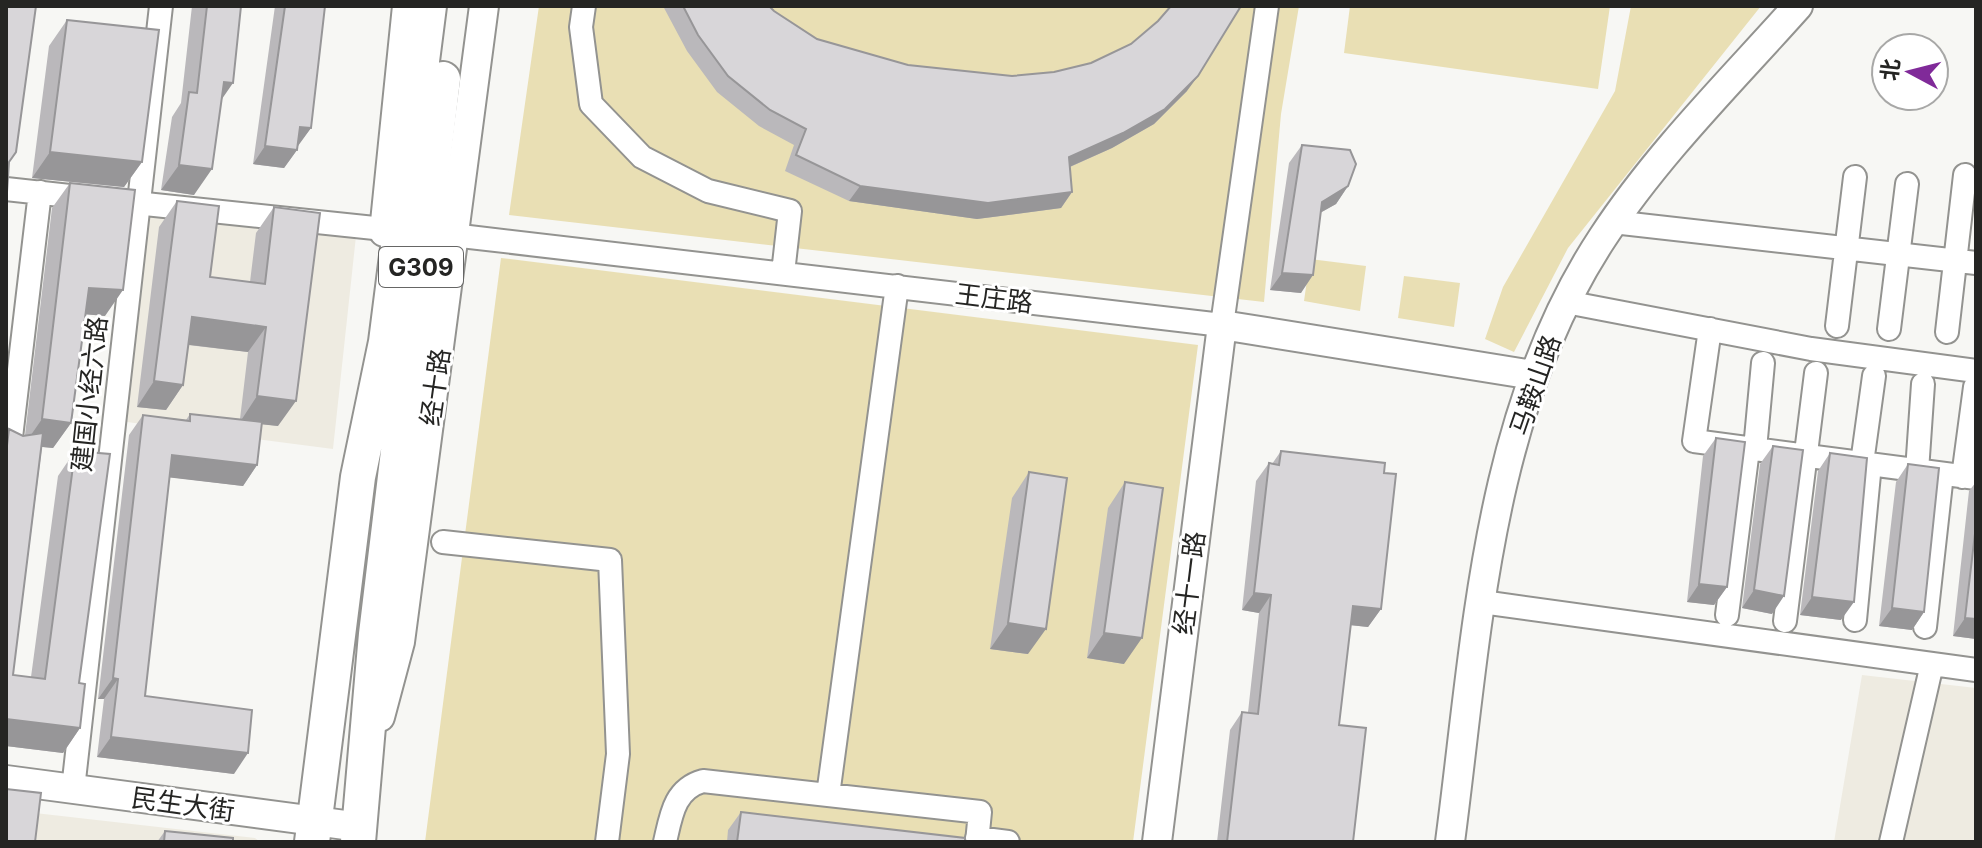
<svg xmlns="http://www.w3.org/2000/svg" width="1982" height="848" font-family="Inter,'Noto Sans SC',sans-serif">
<style>
.built{fill:#eeebe1}
.green{fill:#e9dfb4}
.lines{fill:none;stroke-linecap:round;stroke-linejoin:round}
.minor-casing{stroke:#939390;stroke-width:26}
.major-casing{stroke:#939390;stroke-width:32}
.highway-casing{stroke:#939390;stroke-width:38}
.minor{stroke:#fff;stroke-width:22}
.major{stroke:#fff;stroke-width:28}
.highway{stroke:#fff;stroke-width:34}
.wall{fill:#bab8bb}
.shaded-wall{fill:#979698}
.building{fill:#d8d6d9;stroke:#979698;stroke-width:2}
.labels{text-anchor:middle;dominant-baseline:central;stroke-width:6;stroke-linejoin:round;paint-order:stroke}
.shield{fill:#fff;stroke:#666665;stroke-width:2}
.shield-label{font-size:24px;font-weight:bold;fill:#252523}
.street-label{font-size:26px;fill:#252523;stroke:#fff}
</style>
<rect width="100%" height="100%" fill="#f7f7f4"/>
<path class="built" d="M149,213l207,23 -23,213 -206,-27z
M1862,675l114,13v154h-142z
M35,813l220,25 5,4h-228z"/>
<path class="green" d="M539,6h760l-18,108 -17,188 -755,-87z
M1350,6h260l-12,83 -254,-36z
M1631,6h130l-193,242 -54,104 -29,-13 18,-52 112,-196z
M501,258l697,87 -65,497h-708z
M1310,259l56,7 -6,45 -56,-10z
M1404,276l56,7 -6,44 -56,-9z"/>
<g class="lines">
<defs>
<path id="minor" d="M584,6l-3,21 10,77 51,53 66,34 82,20 -7,62
M6,189l82,9
M126,202l258,27
M1613,222l363,41
M452,235l770,90 45,-319
M1566,302l245,47 165,22
M1837,326l18,-149
M1710,329l-16,112 282,37
M1889,329l18,-145
M1947,332l18,-157
M6,446h4l30,-254
M1755,449l8,-86
M1862,463l12,-87
M1917,471l6,-87
M1963,477l12,-90
M443,542l167,18 8,194 -11,88
M1482,602l494,68
M1727,615l21,-166
M1855,620l15,-156
M1785,621l31,-248
M1925,627l17,-153
M73,789l88,-783
M828,795l69,-509
M977,838l31,4
M665,842c6,-26 9,-53 38,-61l277,31 -3,30
M1891,842l41,-178"/>
<path id="major" d="M384,232l23,-226
M380,717l20,-75 84,-636
M6,780l354,47
M1157,842l65,-517 311,50
M1450,842c27,-204 36,-428 153,-605 55,-84 129,-157 195,-231"/>
<path id="highway" d="M312,842l46,-365 28,-135 43,-336
M358,842l18,-208 67,-555"/>
</defs>
<use href="#minor" class="minor-casing"/>
<use href="#major" class="major-casing"/>
<use href="#highway" class="highway-casing"/>
<use href="#minor" class="minor"/>
<use href="#major" class="major"/>
<use href="#highway" class="highway"/>
</g>
<path class="wall" d="M192,6h49l-19,92 -28,97 -33,-5 11,-73 9,-14z
M275,6h50l-14,122 -14,18v4l-13,18 -31,-4z
M663,6h106l5,5 43,28 91,26 104,11 175,15 -33,33 -42,24 -42,19 2,25 -11,16 -84,11 -128,-18 -64,-30 9,-26 -35,-19 -42,-34 -30,-41z
M67,20l75,142 -18,25 -92,-9 17,-132z
M1302,145l46,41 -12,18 -16,9 -19,80 -31,-3 19,-127z
M70,183l35,133 -20,-2 -14,109 -18,25 -11,-1 -29,228 18,2 27,-201 17,-25 5,277 -17,25 -57,-7v-313l3,-4 14,7 2,-1 27,-227z
M177,201l33,76 40,5 6,-49 18,-26 4,219 -16,-2 -5,41 -14,21 -74,-9 -24,219 89,78 -137,-17 7,-58h-6l31,-264 14,-20 43,5 4,-6 50,5 8,-67 -60,-7 -5,40 -17,25 -29,-3 22,-180z
M1716,438l11,149 -13,18 -27,-3 16,-146z
M1773,446l-1,168 -30,-6 18,-144z
M1281,451l103,22 -3,136 -13,18 -18,-2 -11,100 14,117h-136l13,-112 12,-18h6l11,-99 -17,-3 14,-129 13,-18 3,1z
M1830,453l11,167 -41,-5 18,-144z
M1908,464l16,148 -12,18 -33,-4 17,-144z
M1029,472l-1,182 -38,-5 22,-151z
M1125,482l-1,182 -37,-6 21,-150z
M1976,482v157l-23,-3 16,-145z
M741,812l224,30h-238l1,-12z
M165,831l68,11h-76z"/>
<path class="shaded-wall" d="M1198,76l-11,15 -33,33 -42,24 -54,24 11,-15z
M224,82l9,1 -18,26z
M300,127l11,1 -13,18 -11,-1z
M265,146l32,4 -13,18 -31,-4z
M50,152l92,10 -18,25 -92,-9z
M179,165l33,4 -18,26 -33,-5z
M860,186l212,6 -11,16 -84,11 -128,-18z
M1348,186l-12,18 -27,15 13,-17z
M1282,273l31,2 -12,18 -31,-3z
M89,288l34,2 -18,26 -34,-3z
M192,317l74,10 -18,25 -74,-9z
M154,381l29,4 -17,25 -29,-3z
M257,396l39,5 -18,25 -38,-4z
M42,419l29,4 -18,25 -29,-3z
M172,455l85,10 -14,21 -86,-10z
M1699,584l28,3 -13,18 -27,-3z
M1754,590l30,6 -12,18 -30,-6z
M1254,593l17,2 -12,18 -17,-3z
M1812,597l42,5 -13,18 -41,-5z
M1353,606l28,3 -13,18 -28,-3z
M1892,608l32,4 -12,18 -33,-4z
M1965,618l11,1v20l-23,-3z
M1008,623l38,6 -18,25 -38,-5z
M1104,633l38,5 -18,26 -37,-6z
M113,678l5,1 -14,20h-6z
M6,719l74,9 -17,25 -57,-7z
M111,737l137,16 -14,21 -137,-17z"/>
<path class="building" d="M6,6h30l-20,146 -7,10 -3,45z
M207,6h34l-8,77 -9,-1 -12,87 -33,-4 10,-73 8,1z
M285,6h40l-14,122 -11,-1 -3,23 -32,-4z
M683,6h86l5,5 43,28 91,26 104,11 42,-4 37,-9 40,-19 27,-23 13,-15h70l-43,70 -33,33 -42,24 -54,24 3,35 -84,11 -128,-17 -64,-31 10,-26 -36,-19 -42,-34 -30,-41z
M67,20l92,10 -17,132 -92,-10z
M1302,145l48,5 6,14 -8,22 -26,16 -9,73 -31,-2z
M70,183l65,7 -12,100 -34,-2 -18,135 -29,-4z
M177,201l42,5 -9,71 55,7 9,-77 46,6 -24,188 -39,-5 9,-69 -74,-10 -9,68 -29,-4z
M190,414l72,8 -5,43 -85,-10 -27,241 107,14 -4,43 -137,-16 7,-58 -5,-1 30,-263 47,6z
M9,429l14,7 20,-3 -30,242 32,4 30,-228 35,3 -31,229 6,1 -5,44 -74,-9v-265z
M1716,438l29,4 -18,145 -28,-3z
M1773,446l30,4 -19,146 -30,-6z
M1281,451l104,12 -1,10 12,1 -15,135 -28,-3 -14,119 27,3 -13,114h-126l15,-130 16,2 13,-119 -17,-2 15,-130 10,2z
M1830,453l37,5 -13,144 -42,-5z
M1908,464l31,4 -15,144 -32,-4z
M1029,472l38,6 -21,151 -38,-6z
M1125,482l38,6 -21,150 -38,-5z
M1976,525v94l-11,-1z
M6,789l35,4 -6,49h-29z
M741,812l224,26v4h-228z
M165,831l68,7v4h-69z"/>
<g class="labels">
<rect class="shield" x="379" y="247" width="84" height="40" rx="6"/>
<g class="shield-label">
<text x="421" y="267">G309</text>
</g>
<g class="street-label">
<text transform="translate(994 298) rotate(7)">王庄路</text>
<text transform="translate(1535 385) rotate(-71)">马鞍山路</text>
<text transform="translate(435 387) rotate(-82)">经十路</text>
<text transform="translate(89 394) rotate(-84)">建国小经六路</text>
<text transform="translate(1189 583) rotate(-83)">经十一路</text>
<text transform="translate(183 804) rotate(8)">民生大街</text>
</g>
</g>
<rect width="1982" height="848" fill="none" stroke="#252523" stroke-width="16"/>
<g transform="translate(1910 72) rotate(277)"><circle r="38" fill="#ffffff" stroke="#a8a8a7" stroke-width="2"/>
<path d="M0-6L14 30L0 20L-14 30Z" fill="#802a99"/>
<text y="-12" font-size="22" font-weight="bold" text-anchor="middle" fill="#252523">北</text>
</g>
</svg>
